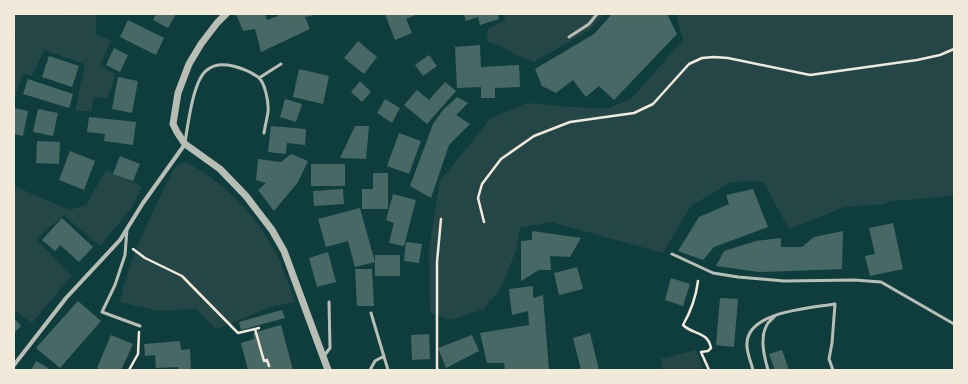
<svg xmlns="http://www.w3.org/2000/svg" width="968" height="384" font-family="Commissioner,sans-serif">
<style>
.green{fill:#244646}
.building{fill:#486865}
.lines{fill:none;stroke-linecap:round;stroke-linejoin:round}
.path{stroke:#f1e9da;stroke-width:2.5}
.service{stroke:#b8beb3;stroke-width:3}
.minor{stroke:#b8beb3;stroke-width:4}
.tertiary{stroke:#b8beb3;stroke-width:7}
</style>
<rect width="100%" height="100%" fill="#0f3d3e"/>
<path class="green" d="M14,14h52l7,2 1,-2h22v21l15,5 -11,26 15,8 -7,24 -14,-1 -3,14h-16l10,-47 -41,-14 -12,26 -9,-3 -9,28v-56l2,-9 -2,-1z
M504,14h101l-14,15 -57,33 -18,-7 -15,-9 -14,-4 1,-13 17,-9z
M676,14h278v182l-63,5 -7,3 -39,3 -56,22 -26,-48 -32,1 -40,24 -28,47 -112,-31 -31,6 -4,22 -14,36 -18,23 -33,11 -21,-7 -1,-64 11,-68 51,-63 36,-15 43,4 39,1 23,-10 51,-58z
M186,162c38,20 70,53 90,91 8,15 13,33 19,49l-21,4 -58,23 -20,-20 -38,2 -38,-9c9,-46 33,-89 53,-132l7,-6z
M106,170l36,16 -10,21 -32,39 -36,-31 -28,24 24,25 12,11 -40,48 -18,-13v-124l56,24 16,-5z
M696,350l7,20h-41l-1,-11z"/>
<path class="building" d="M156,14h20l-8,14 -15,-8z
M236,14h29l2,6 11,-4 -1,-2 37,1 -9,2 5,12 -49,23 -6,-23 -12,2z
M385,14h33l-12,5 6,14 -17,7z
M464,14h34l1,5 -19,6 -2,-8 -12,4z
M612,14h55l10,20 -63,66 -15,-14 -13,11 -13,-17 -17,13 -14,-7 -7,-17 59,-35z
M128,20l36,18 -8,17 -36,-18z
M358,41l19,16 -13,17 -20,-16z
M480,45l1,22 38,-2 1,22 -25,1v10h-14v-11l-24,1 -2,-41z
M114,48l14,7 -8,17 -14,-7z
M429,55l8,11 -14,10 -8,-11z
M49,56l30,10 -7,21 -30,-10z
M299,69l30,7 -6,28 -30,-7z
M118,77l20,4 -6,32 -20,-4z
M28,79l45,15 -4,14 -46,-14z
M360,81l11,11 -9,10 -11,-10z
M445,82l11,9 -29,33 -23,-19 13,-15 12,10z
M457,97l11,6 -12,12 14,9 -21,21 -18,53 -21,-12 23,-62 9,-13z
M285,99l17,5 -6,18 -16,-5z
M385,99l15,9 -8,15 -15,-10z
M14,108l14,3 -5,25 -9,-2z
M38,109l20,4 -5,23 -20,-4z
M89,117l47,5 -3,23 -29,-4 1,-7 -18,-2z
M271,126l35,3 -1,16 -18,-2 -1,11 -18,-2z
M355,126h14l-3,33 -26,-1z
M399,133l22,8 -12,33 -22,-8z
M37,141l23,1 -1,22 -23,-1z
M70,151l25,10 -11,29 -25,-10z
M291,154l17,7 -10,21 -24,29 -16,-21 8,-7 -10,-3 2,-21 23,3z
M120,156l20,8 -7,17 -20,-7z
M311,164h34v22h-34z
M373,173h15v36h-26v-20h11z
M343,189l1,15 -30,2 -1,-15z
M753,189l15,38 -54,20 -11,13 -25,-9 21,-34 30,-13 -3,-9z
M393,194l23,6 -12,46 -15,-3 5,-20 -8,-3z
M360,208l15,54 -20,5 -7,-26 -22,6 -8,-28z
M62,218l31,29 -14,15 -19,-17 -5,6 -13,-11z
M893,223l10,46 -33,7 -5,-20 10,-2 -6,-26z
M532,231l49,7 -11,19 -20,-1 1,14h-12l-18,11v-40l11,-1z
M843,231l-1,38 -83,3 -43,-6 8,-15 32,-10 25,-3v9h21l12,-10z
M406,242l16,2 -3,19 -15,-2z
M328,252l8,30 -19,5 -8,-29z
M375,255h25v21h-25z
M577,267l6,22 -24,6 -5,-22z
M355,269h17l2,37h-17z
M671,278l19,6 -7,22 -18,-6z
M533,286v12l10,-3 6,75h-44l-1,-7h-17l-7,-30 49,-8 -1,-14 -16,4 -3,-26z
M720,298l18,1 -4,48 -18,-2z
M78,301l23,20 -41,47 -24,-20z
M282,310l3,8 -44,12 -2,-8z
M14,318l7,8 -7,7z
M281,325l12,45h-45l-7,-27 13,-4 -1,-6z
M590,333l9,37h-18l-8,-32z
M429,334l1,25 -18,1 -1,-25z
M111,335l22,9 -12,26h-19l-5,-2z
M472,335l7,16 -33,17 -8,-20z
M180,341l1,9 9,-1 1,21h-12l-1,-3 -22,1 -1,-13 -10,1 -1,-12z
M782,350l7,20h-14l-6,-16z
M36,361l12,7 -2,2h-15z"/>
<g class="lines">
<path class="path" d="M484,222l-6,-24 4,-14 19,-25 33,-23 36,-14 64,-9 19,-9 36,-40 13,-6 12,-1 14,1 82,17 107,-15 23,-5 14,-6
M133,249l12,9 37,18 56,57 21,-5
M698,281c-2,16 -7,30 -15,44 10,10 25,6 28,23l-3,3 -7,1 8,18
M255,329l9,32 3,-1 2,6
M129,370l9,-16 1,-22
M438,370l-1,-2v-106l4,-43"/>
<path class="service" d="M569,37l20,-13 8,-10
M259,78l22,-14
M185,142c3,-17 8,-62 22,-72 7,-6 17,-6 26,-4 8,2 18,6 25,11 7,5 11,26 10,35 -1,7 -3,14 -4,21
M127,229l-2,26 -10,30 -13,27 38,14
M672,254l41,19 25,4 46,4 70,-1 27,2 73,42
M371,313l17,57
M324,356l6,-8 -1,-46
M370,370l5,-9 9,-5
M753,370c-2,-8 -7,-19 -6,-27 1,-32 65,-35 88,-39l-3,39 -3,16 4,11
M768,370c-4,-14 -9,-34 0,-47 2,-2 5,-5 7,-7"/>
<path class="minor" d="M14,365l52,-67 54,-58 23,-37 42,-59"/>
<path class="tertiary" d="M226,14l-9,9 -16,21 -12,20 -11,29 -5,31 4,8 8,12 35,25 26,27 26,34 12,21 44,119"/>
</g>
<rect width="968" height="384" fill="none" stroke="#f1e9da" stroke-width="30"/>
</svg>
